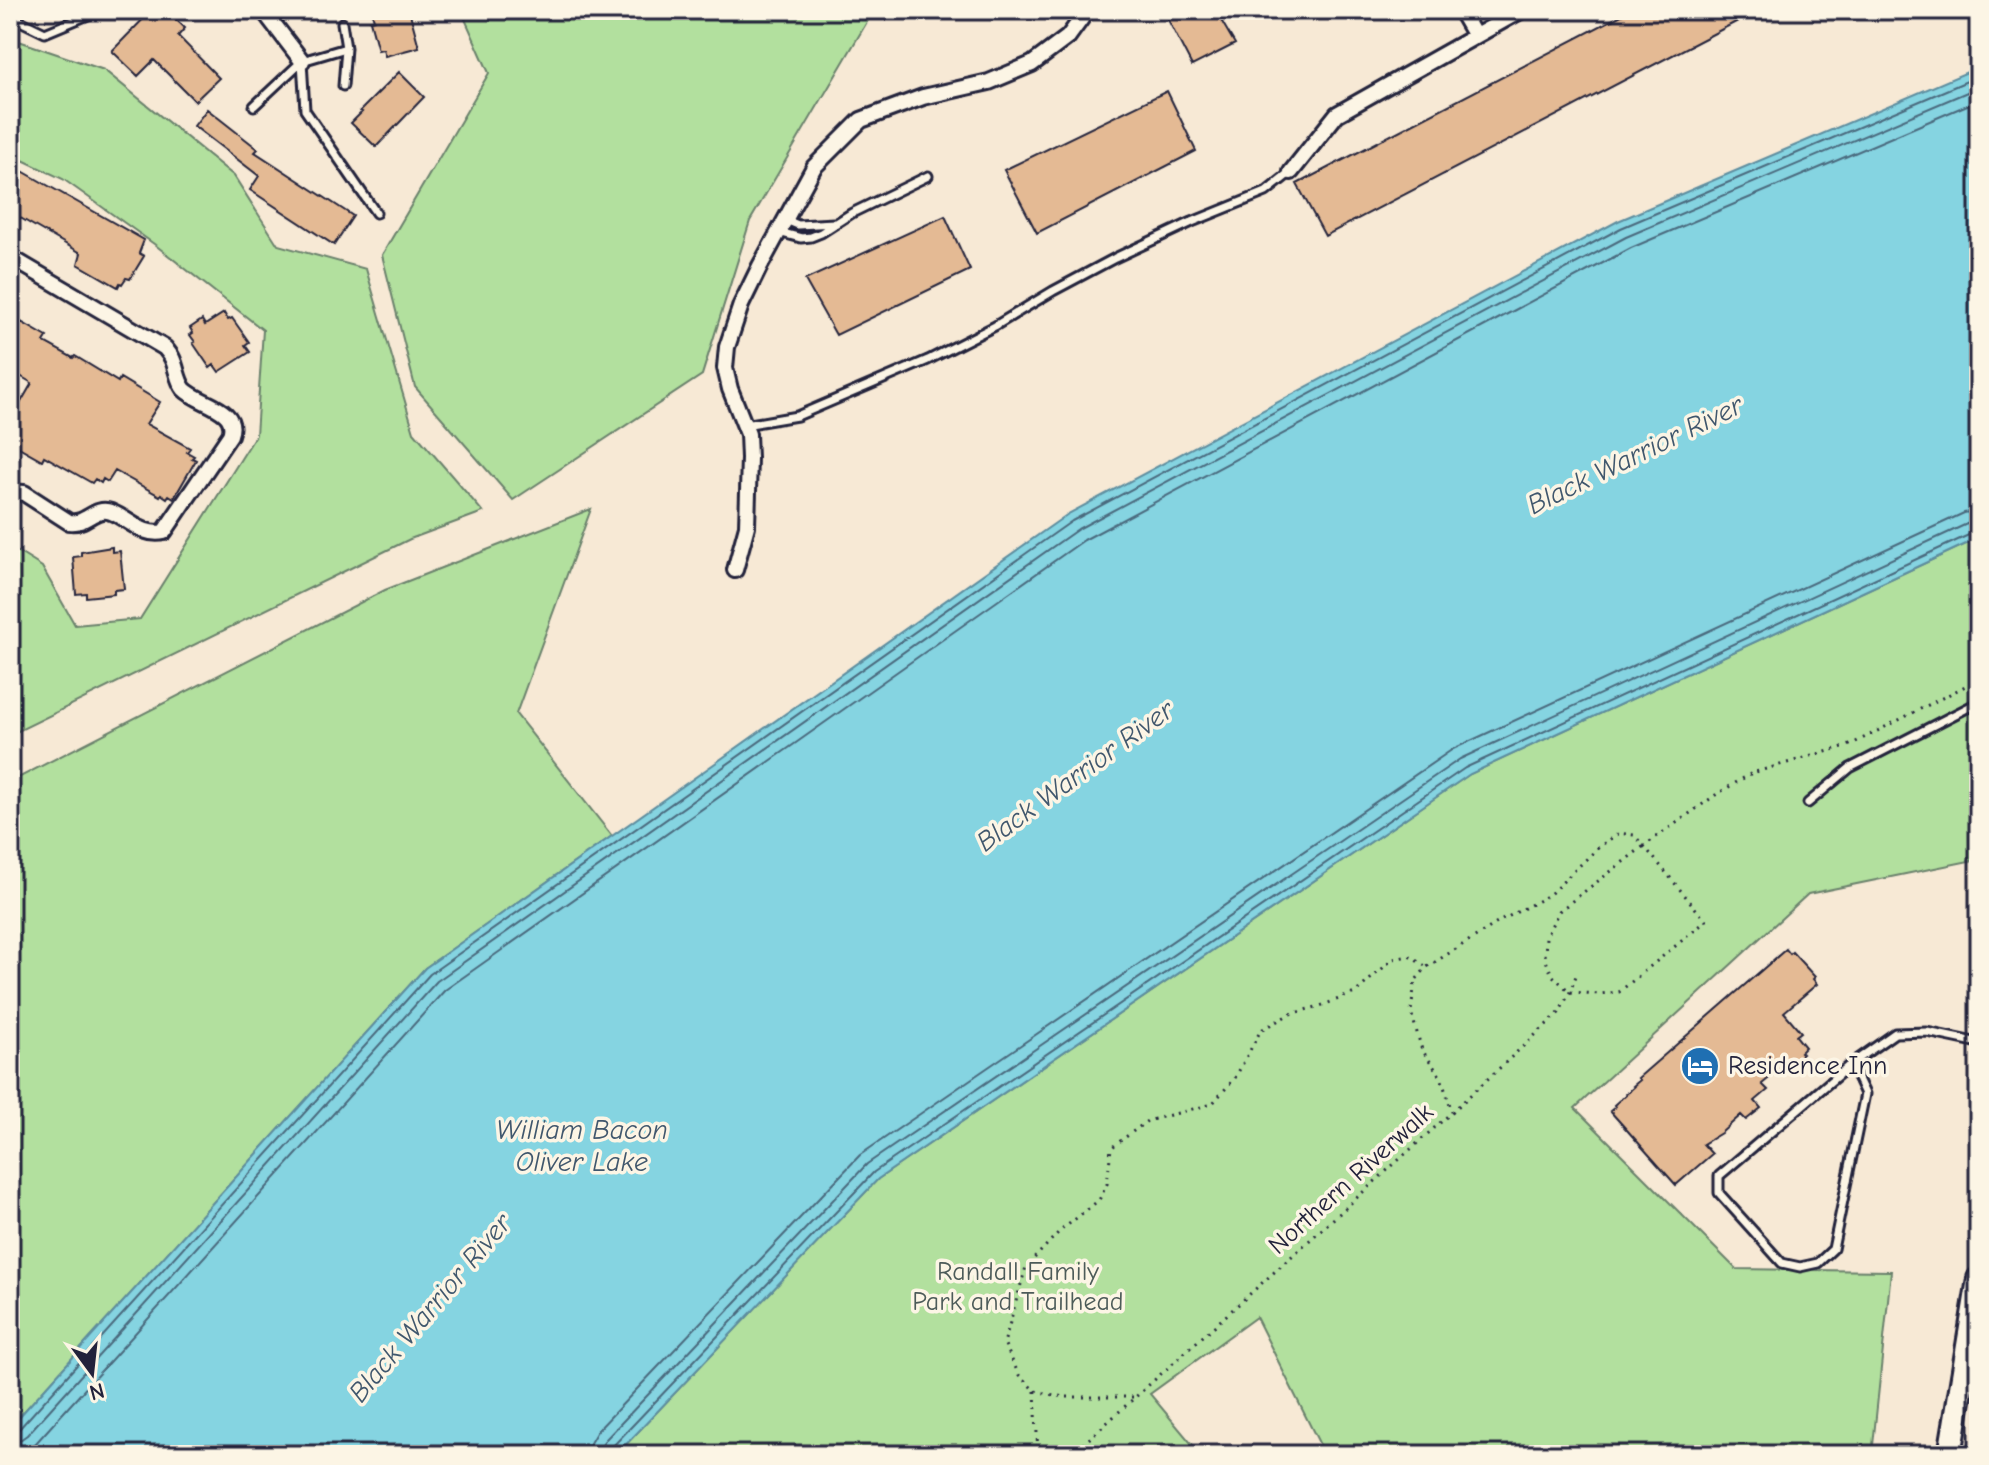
<svg xmlns="http://www.w3.org/2000/svg" width="1989" height="1465" font-family="'Comic Neue',sans-serif">
<style>
.green{fill:#b2e09e;stroke:#6a816c;stroke-width:2}
.water{fill:#85d4e1;stroke:#5d8d9f;stroke-width:2}
.lines{fill:none;stroke-linecap:round;stroke-linejoin:round}
.shore{stroke:#4a697d;stroke-width:2}
.building{fill:#e4ba94;stroke:#22223b;stroke-width:2}
.lane-casing{stroke:#22223b;stroke-width:13}
.street-casing{stroke:#22223b;stroke-width:20}
.secondary-casing{stroke:#22223b;stroke-width:28}
.path{stroke:#22223b;stroke-width:3;stroke-dasharray:2 6;stroke-linecap:butt}
.lane{stroke:#fcf5e5;stroke-width:7}
.street{stroke:#fcf5e5;stroke-width:14}
.secondary{stroke:#fcf5e5;stroke-width:22}
.labels{text-anchor:middle;dominant-baseline:central;stroke-width:7;stroke-linejoin:round;paint-order:stroke}
.poi-label{font-size:26px;fill:#22223b;stroke:#fcf5e5;text-anchor:start}
.street-label{font-size:26px;fill:#22223b;stroke:#fcf5e5}
.park-label{font-size:26px;fill:#4d5b59;stroke:#fcf5e5}
.water-label{font-size:28px;font-style:italic;fill:#40576d;stroke:#fcf5e5}
</style>
<rect width="100%" height="100%" fill="#f7e9d5"/>
<filter id="ink" filterUnits="userSpaceOnUse"><feTurbulence type="fractalNoise" baseFrequency=".0125" numOctaves="2"/><feDisplacementMap in="SourceGraphic" scale="16" xChannelSelector="R" yChannelSelector="G"/><feConvolveMatrix kernelMatrix="1 2 1 2 8 2 1 2 1" color-interpolation-filters="sRGB"/></filter>
<g filter="url(#ink)">
<path class="green" d="M461,10h413l-124,211 -48,154 -189,125 -98,-113 -33,-132 107,-182z
M10,38l94,32 130,106 44,69 88,24 48,163 69,80 -73,27 -400,196v-188l32,20 33,58 65,-6 116,-184 7,-105 -109,-86 -91,-65 -53,-25z
M591,509l-75,205 96,122 -187,132 -415,459v-645l375,-192z
M1979,538v321l-171,35 -233,214 161,161 155,2 -19,184h-547l-69,-138 -106,77 51,61h-585l262,-276 592,-405z"/>
<path class="water" d="M1979,67v471l-509,236 -592,405 -262,276h-606v-28l415,-459 643,-454 550,-293z"/>
<g class="lines">
<path class="shore" d="M10,1432l9,-3 411,-455 642,-453 549,-293 358,-152
M10,1442l10,-2 7,-5 410,-454 641,-452 548,-292 353,-150
M10,1454l15,-2 11,-9 409,-453 639,-450 547,-292 348,-148
M589,1455l1,-12 7,-12 263,-276 593,-406 511,-236 15,-3
M601,1455v-8l5,-8 261,-275 593,-405 509,-236 10,-1
M611,1455l2,-9 261,-274 591,-404 508,-235 6,-1"/>
</g>
<path class="building" d="M152,10h14l19,18 -7,8 41,42 -24,23 -41,-41 -16,16 -26,-25z
M371,10h38l10,37 -34,9 -2,-7 -5,1 -8,-29 4,-1z
M1163,10h52l20,34 -43,22z
M1631,10h128l-434,226 -28,-52z
M399,72l25,25 -48,50 -25,-24 11,-11 -2,-1z
M1167,91l29,60 -159,82 -33,-63z
M207,109l51,40 -3,3 98,64 -19,29 -84,-55 9,-14 -65,-50z
M10,164l134,76 -5,13 5,3 -14,23 -4,-1 -4,6 -2,-1 -2,4 -40,-23 3,-11 -71,-41z
M945,216l25,54 -134,65 -31,-55z
M224,313l4,7 4,-2 17,24 -4,3 5,7 -31,20 -5,-7 -4,3 -17,-25 2,-1 -5,-7 3,-2 -3,-5 12,-8 3,5z
M10,320l9,6 2,-4 26,15 -3,5 29,16 2,-2 43,26 2,-4 40,24 -14,22 44,24 -3,4 7,4 -2,2 4,2 -22,38 -5,-3 -2,3 -6,-4 -1,2 -45,-25 -7,11 -5,-3 -2,4 -6,-4 -3,4 -48,-27 -2,4 -32,-18v-21l22,-38 -22,-13z
M112,547v5l8,-1 4,38 -10,1v4l-28,3v-4l-10,1 -3,-37 8,-1v-4z
M1786,949l4,5 2,-2 23,25 -2,2 4,5 -33,28 17,20 -5,4 9,11 -5,5 2,2 -15,13 -2,-2 -23,19 6,6 -13,11 6,7 -15,12 -5,-5 -20,18 -18,11 9,10 -36,31 -66,-74 5,-4 -1,-2 20,-18 -1,-1 7,-6 -2,-2z"/>
<g class="lines">
<defs>
<path id="lane" d="M10,16l35,17 55,-23
M342,23l4,25
M302,61l3,49 71,103
M254,106l48,-45 44,-13 -3,38
M786,220l12,5 36,-2
M779,232l22,6 10,-1 10,-4 31,-20 76,-37
M744,425l53,-9 131,-56 67,-34 58,-35 62,-33 77,-36 74,-30 25,-20
M1808,803l42,-35 129,-66
M1851,1064l14,30 -32,155 -15,14 -18,4 -18,-4 -63,-70v-17l132,-112 44,-31 32,-1 52,11"/>
<path id="street" d="M263,10l39,51
M1460,10l15,26
M1291,172l46,-58 185,-104
M10,257l155,91c2,3 5,6 7,10 5,10 5,22 12,31 14,15 56,19 46,46l-66,97c-21,5 -35,-13 -53,-20 -17,-6 -24,13 -42,10l-45,-29 -14,-1
M735,570l12,-44 2,-68 -1,-24 -18,-45 -5,-21 2,-21 14,-42 19,-39 54,-99 47,-47 62,-23 66,-15 43,-18 36,-27 13,-18 4,-9"/>
<path id="secondary" d="M1950,1455l29,-176"/>
</defs>
<use href="#lane" class="lane-casing"/>
<use href="#street" class="street-casing"/>
<use href="#secondary" class="secondary-casing"/>
<path class="path" d="M1644,846l62,75 -87,71 -20,2 -29,-2 -18,-17 -7,-17 1,-22 13,-25z
M1452,1112l107,-99 11,-21 7,-19
M1035,1391l3,64
M1133,1397h-69l-29,-6 -16,-16 -15,-32 22,-76 33,-35 40,-32 8,-16 4,-36 36,-27 65,-17 23,-26 26,-48 29,-16 30,-8 35,-13 38,-34 16,-3 18,11
M1071,1455l381,-343 -11,-35 -19,-27 -11,-38 4,-31 12,-14 75,-47 47,-25 51,-49 19,-13 15,2 10,11 73,-52 35,-21 98,-28 129,-66"/>
<use href="#lane" class="lane"/>
<use href="#street" class="street"/>
<use href="#secondary" class="secondary"/>
</g>
</g>
<defs>
<symbol id="hotel-disc" viewBox="-11 -11 22 22"><circle r="9.5" fill="#1f6fb2" stroke="#fcf5e5"/><path d="M-6-4.5h1.5V1H6V5H4.5V3h-9V5H-6ZM-4 0a1.8 1.8 0 1 1 3.6 0ZM.5 0V-2.5h3Q6-2.5 6 0Z" fill="#fff"/></symbol>
</defs>
<g fill-rule="evenodd">
<use href="#hotel-disc" x="1678" y="1044" width="44" height="44"/>
</g>
<g class="labels">
<g class="poi-label">
<text x="1728" y="1066">Residence Inn</text>
</g>
<g class="street-label">
<text transform="translate(1351 1179) rotate(-42)">Northern Riverwalk</text>
</g>
<g class="park-label">
<text x="1018" y="1272">Randall Family<tspan x="1018" dy="30">Park and Trailhead</tspan></text>
</g>
<g class="water-label">
<text transform="translate(1635 455) rotate(-26)">Black Warrior River</text>
<text transform="translate(1075 776) rotate(-36)">Black Warrior River</text>
<text x="582" y="1130">William Bacon<tspan x="582" dy="32">Oliver Lake</tspan></text>
<text transform="translate(430 1308) rotate(-50)">Black Warrior River</text>
</g>
</g>
<rect width="1989" height="1465" fill="none" stroke="#fcf5e5" stroke-width="40"/>
<rect x="20" y="20" width="1949" height="1425" fill="none" stroke="#22223b" stroke-width="3" filter="url(#ink)"/>
<g transform="translate(92 1373) rotate(165)" stroke="#fcf5e5" stroke-width="6" paint-order="stroke">
<path d="M0-6L14 30L0 20L-14 30Z" fill="#22223b"/>
<text y="-12" font-size="22" font-weight="bold" text-anchor="middle" fill="#22223b">N</text>
</g>
</svg>
